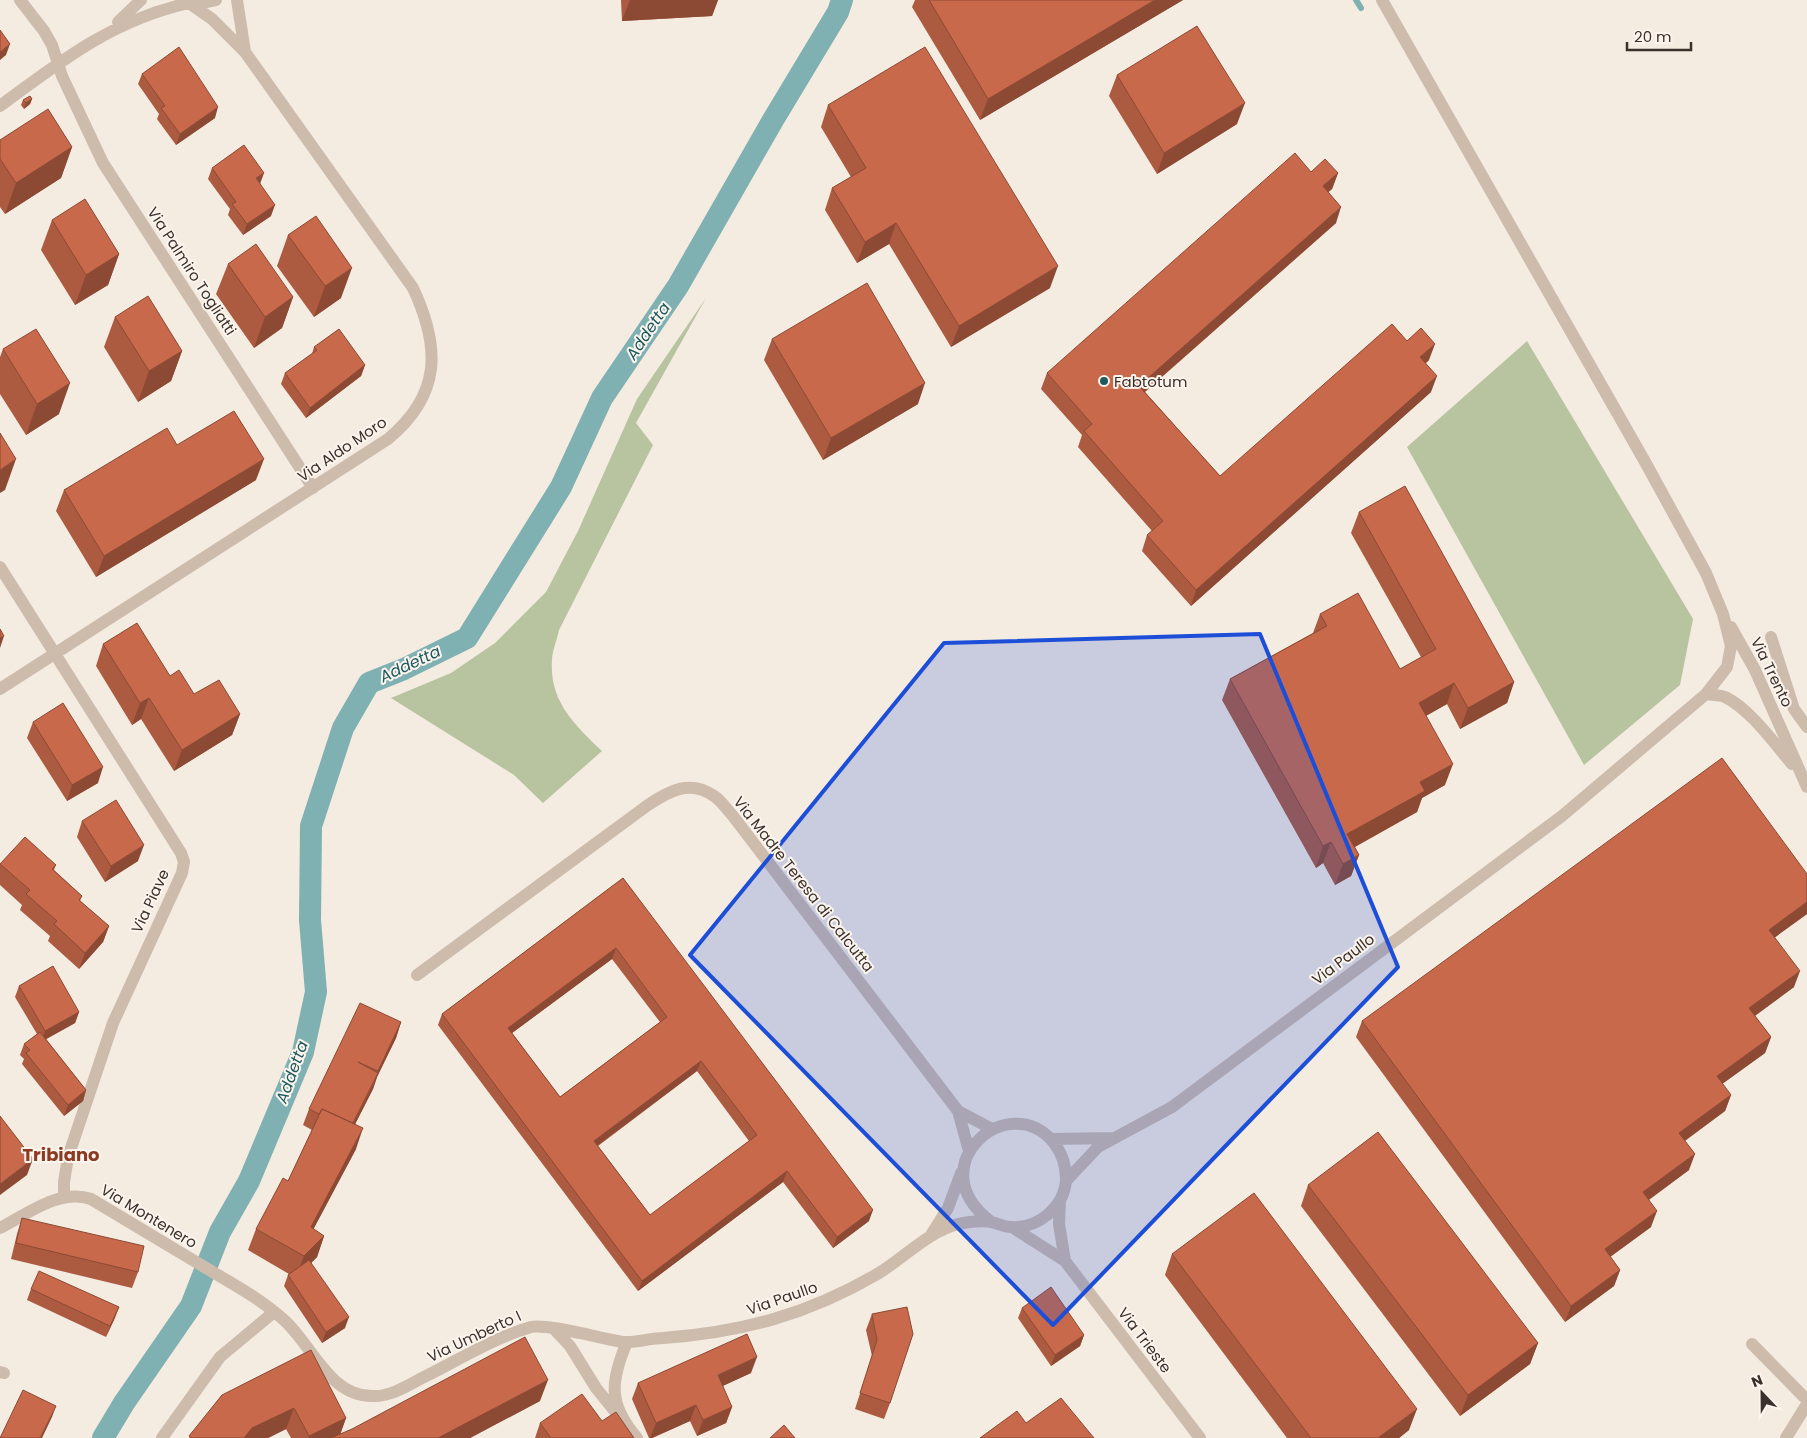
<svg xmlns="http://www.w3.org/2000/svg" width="1807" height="1438" font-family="Poppins,sans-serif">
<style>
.green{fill:#b8c4a0}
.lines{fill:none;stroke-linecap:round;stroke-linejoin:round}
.stream{stroke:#7fb0b2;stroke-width:6}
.canal{stroke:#7fb0b2;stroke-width:22}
.minor{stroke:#cdbbac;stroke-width:12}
.wall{fill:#ac5a40;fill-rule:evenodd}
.shaded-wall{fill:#8c4a34}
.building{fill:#c8694b;stroke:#8c4a34;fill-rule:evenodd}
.marked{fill:#1d4ed8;fill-opacity:0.2;stroke:#1d4ed8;stroke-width:4;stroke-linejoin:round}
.poi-dot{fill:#1f5a5e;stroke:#fbf5ee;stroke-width:2}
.labels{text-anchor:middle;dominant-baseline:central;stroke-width:4;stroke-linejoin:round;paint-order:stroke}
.street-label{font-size:15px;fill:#3b302b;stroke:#fbf5ee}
.poi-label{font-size:15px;fill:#3b302b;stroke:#fbf5ee;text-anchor:start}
.water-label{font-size:16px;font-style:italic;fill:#1f5a5e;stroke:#fbf5ee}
.quarter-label{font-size:18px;font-weight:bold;fill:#8c3b22;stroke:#fbf5ee}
</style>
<rect width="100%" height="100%" fill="#f4ebe1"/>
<path class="green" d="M706,298l-70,125 17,22 -94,185c-2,10 -7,21 -7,30 -3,41 23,65 50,91l-59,52 -29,-28 -123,-77 60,-25 44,-30 51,-51 32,-61 59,-132z
M1527,341l166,278 -13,66 -96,80 -177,-318z"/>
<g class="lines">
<path class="stream" d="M1356,0l5,8"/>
<path class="canal" d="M103,1438l21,-35 67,-97 29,-74 29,-51 54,-129 13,-60 -6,-72 1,-94 32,-98 26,-45 35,-14 63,-31 94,-151 41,-89 76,-112 95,-166 65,-108 4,-12"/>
<path class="minor" d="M20,0l24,31 8,14 10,31 41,87 210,325
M237,0l8,52
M189,2l12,1 15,-3
M118,22l23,-22
M0,106c62,-46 113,-86 189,-103
M0,567l181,286 3,9 -2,11 -69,150 -45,134 -4,25v16
M1731,627l24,43 52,117
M1771,637l23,72 13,18
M0,689l388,-250c53,-44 53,-91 25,-151l-168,-236 -33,-33 -23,-16
M1706,694c5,1 14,1 19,3 25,12 49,46 67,67
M417,975l231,-170c21,-14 42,-26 66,-9 7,4 13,14 19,20l225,295
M1051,1139l63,-1
M969,1151l-11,-40 34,18
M1066,1181l32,-34 74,-40 390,-291 144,-122 21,-27 4,-21 -8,-32 -17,-41 -62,-113 -262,-460
M1060,1200l-1,24 6,37
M1012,1227l53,34 135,177
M0,1228c27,-14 60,-40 91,-29 38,23 77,46 115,69 27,16 55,31 78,52 28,25 45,76 88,76 18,1 35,-10 50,-18 35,-17 71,-40 109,-51 16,-4 71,12 92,15 13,1 27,-4 40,-4 81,-6 146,-24 216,-65 26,-16 49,-41 79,-49 9,-2 25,-4 33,-2 7,1 12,5 20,5 26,2 53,-19 55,-47 0,-14 -4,-27 -12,-37 -45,-56 -136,23 -64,78
M931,1235l17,-27 13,-35
M554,1329l16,17 26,42 26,32
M627,1342c-17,40 -19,62 10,96
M1752,1344l55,56
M0,1372l4,1
M162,1438l58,-81 54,-45
M1786,1438l21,-34"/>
</g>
<path class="wall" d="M621,0h97l-6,16 -90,5z
M915,0h268l-203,120 -68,-113z
M142,74l73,44 -39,27 -19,-26 2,-5 -21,-30z
M1117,75l120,49 -80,50 -48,-78z
M32,99l-2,5 -6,5 -3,-4 2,-5z
M828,105l222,183 -99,59 -62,-103 -32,19 -32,-53 7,-22 19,-11 -30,-50z
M0,140l72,7 -11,31 -56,36 -5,-7z
M212,168l48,15 11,33 -28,19 -15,-20 2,-6 -22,-30z
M1311,172l27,1 -6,16 -4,3 8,31 -191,169 75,84 187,-135 22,19 -3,3 5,29 -240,214 -49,-55 5,-16 5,-4 -74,-84 4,-12 -41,-46 6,-16z
M52,220l67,34 -11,31 -33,20 -34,-55z
M288,235l53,63 -27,19 -37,-51z
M228,264l65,33 -11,31 -28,20 -38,-54z
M115,317l67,34 -11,30 -33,21 -34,-55z
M772,339l146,65 -95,56 -59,-100z
M314,347l51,18 -4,11 -55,42 -25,-34 4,-11 27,-19z
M3,349l56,65 -33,21 -26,-41v-37z
M177,445l79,35 -160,97 -40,-66 8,-21z
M1359,512l155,170 -7,21 -47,26 -13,-25 -21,12 19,69 -23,13 -5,14 -62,35 4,8 -8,21 -16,9 -12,-22 -7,5 -94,-168 8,-21 83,-46 7,-19 80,55 21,-12 -70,-124z
M103,644l67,32 24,18 46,20 -8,21 -58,36 -33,-52 -9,6 -36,-59z
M33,722l65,61 -31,18 -40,-63z
M82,821l56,40 -33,21 -28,-45z
M0,864l56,1 -2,5 28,26 -2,5 29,25 -6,16 -24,27 -31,-28 2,-5 -30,-26 2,-5 -22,-20z
M1807,874v40l-32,23 19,50 -39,29 16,21 -6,16 -43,31 9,11 -6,16 -40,30 4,29 -40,30 2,27 -41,30 10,13 -6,16 -49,36 -209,-285 6,-16z
M623,878l246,343 -36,27 -50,-66 -145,109 -200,-266 4,-11zM612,959l48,63 -100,75 -48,-64zM697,1071l52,70 -99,74 -52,-69z
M19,986l60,26 -4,11 -29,16 40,51 -3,11 -19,15 -42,-52 2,-5 -4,-4 4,-11 13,-10 -22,-37z
M401,1022l-5,16 -19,39 -4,12 -18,35 1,25 -43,80 11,7 -7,21 -6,6 34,65 -23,15 -38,-57 4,-11 1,-1 -41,-24 8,-21 32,-48 24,-51 -9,-5 6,-16z
M1308,1185l230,158 -8,21 -70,52 -159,-210z
M22,1218l116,54 -6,16 -121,-29 6,-25z
M1172,1254l237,176 -10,8h-112l-122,-163z
M31,1289l88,18 -13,30 -79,-37z
M1022,1308l62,27 -4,11 -29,20 -33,-48z
M872,1314l18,89 -6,16 -29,-10 17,-53 -6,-26z
M751,1373l-29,13 10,21 -6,16 -29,13 -7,-15 -38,17h-3l-17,-39 6,-16z
M222,1395l124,23 -6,16 200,-33 -70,37h-179l-5,-9 -18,9h-79z
M602,1421l32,17h-99l5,-15z"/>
<path class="shaded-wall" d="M630,0h88l-6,16 -90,5z
M1155,0h28l-203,120 8,-21z
M10,44l-4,11 -6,5v-8z
M32,99l-2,5 -6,5 2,-6z
M1245,103l-8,21 -80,50 7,-21z
M218,107l-3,11 -39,27 4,-11z
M72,147l-11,31 -56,36 11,-31z
M264,173l-4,11 -4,-6z
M1338,173l-6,16 -15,13 6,-16z
M275,205l-4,11 -28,19 4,-11z
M1341,207l-5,16 -203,179 6,-16z
M896,223l-7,21 -32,19 8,-21z
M119,254l-11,31 -33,20 11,-30z
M1058,266l-8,22 -99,59 8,-21z
M352,268l-11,30 -27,19 11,-31z
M293,297l-11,31 -28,20 11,-31z
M1435,344l-6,16 -15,13 6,-16z
M182,351l-11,30 -33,21 11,-31z
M365,365l-4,11 -55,42 4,-10z
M1437,376l-6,16 -240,214 5,-16z
M70,383l-11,31 -33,21 11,-31z
M925,383l-7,21 -95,56 8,-22z
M16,459l-11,31 -5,3v-23z
M264,459l-8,21 -160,97 8,-21z
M4,636l-4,12v-10z
M1514,682l-7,21 -47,26 8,-21z
M1454,683l-7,21 -36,20 8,-21z
M149,698l-8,21 -9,6 8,-22z
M240,714l-8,21 -58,36 8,-21z
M1453,764l-8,21 -23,13 -5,14 -77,43 7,-21 73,-52z
M103,767l-5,16 -31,18 5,-16z
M1331,842l-8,21 -7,5 7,-22z
M144,845l-6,16 -33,21 6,-16z
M1359,855l-8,21 -16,9 8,-21z
M1807,902v12l-44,32 6,-16z
M109,926l-6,16 -24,27 6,-16z
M616,948l-4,11 -108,80 4,-11z
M1800,971l-6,16 -51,37 6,-16z
M79,1012l-4,11 -34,19 4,-11z
M401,1022l-5,16 -19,39 -4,12 -29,57 6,-16 25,-49 3,-10z
M1771,1037l-6,16 -54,39 6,-16z
M701,1061l-4,10 -107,80 4,-10z
M86,1090l-3,11 -19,15 4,-11z
M1731,1095l-6,16 -52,38 6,-16z
M363,1128l-7,21 -53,100 8,-22z
M1695,1154l-6,16 -52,38 6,-16z
M33,1159l-6,16 -27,20v-11z
M787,1171l-4,11 -145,109 4,-10z
M873,1210l-4,11 -36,27 4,-11z
M1657,1211l-6,16 -52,38 6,-16z
M324,1236l-7,21 -21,21 8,-22z
M1620,1270l-6,16 -49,36 6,-16z
M119,1307l-4,11 -9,19 4,-11z
M349,1317l-4,11 -23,15 4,-11z
M1084,1335l-4,11 -29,20 4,-11z
M1538,1343l-8,21 -70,52 8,-21z
M757,1357l-6,16 -39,18 6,-16z
M548,1380l-8,21 -70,37h-32z
M696,1405l-6,16 -38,17h-2l6,-15z
M56,1406l-4,11 -10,21h-2z
M732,1407l-6,16 -29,13 6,-16z
M294,1408l-8,21 -18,9h-24l8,-10z
M1417,1409l-8,21 -10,8h-21z
M346,1418l-7,20h-31l1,-2z"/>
<path class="building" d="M929,0h226l-167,99z
M1197,26l48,77 -81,50 -47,-78z
M0,30l10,14 -10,8z
M179,47l39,60 -38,27 -19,-26 4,-2 -23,-32z
M925,47l133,219 -99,60 -63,-103 -31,19 -33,-54 34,-20 -38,-63z
M30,96l2,3 -6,4 -3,-3z
M48,109l24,38 -56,36 -16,-24v-19z
M244,145l20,28 -8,5 19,27 -28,19 -15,-20 4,-2 -24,-34z
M1295,153l16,19 14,-13 13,14 -15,13 18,21 -202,179 81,90 172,-152 15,17 14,-13 14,16 -15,13 17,19 -241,214 -49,-55 16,-14 -79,-90 8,-7 -45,-51z
M85,199l34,55 -33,21 -34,-55z
M316,216l36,52 -27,18 -37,-51z
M256,244l37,53 -28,20 -37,-53z
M867,283l58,100 -94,55 -59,-99z
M148,296l34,55 -33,20 -34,-54z
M36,329l34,54 -33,21 -34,-55z
M339,329l26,36 -55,43 -25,-35 32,-23 -3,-3z
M234,411l30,48 -160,97 -40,-66 103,-62 10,17z
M0,433l16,26 -16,11z
M1405,486l109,196 -46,26 -14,-25 -35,20 34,61 -33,18 5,9 -78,43 12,21 -16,9 -12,-22 -8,4 -93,-167 97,-53 -7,-12 38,-21 42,76 36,-20 -77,-137z
M137,623l33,53 9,-6 15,24 25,-14 21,34 -58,36 -33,-52 -9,5 -37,-59z
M0,629l4,7 -4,2z
M63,703l40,64 -31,18 -39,-63z
M1722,758l85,116v28l-38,28 31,41 -51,37 22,29 -54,39 14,19 -52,38 16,21 -52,38 14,19 -52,38 15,21 -49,36 -209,-285z
M116,800l28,45 -33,21 -29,-45z
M25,837l31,28 -4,4 30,27 -3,4 30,26 -24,27 -31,-29 3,-3 -31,-27 4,-4 -30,-26z
M623,878l250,332 -36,27 -50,-66 -145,110 -200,-267zM616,948l51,69 -107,80 -52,-69zM701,1061l56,74 -107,80 -56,-74z
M53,966l26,46 -34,19 -26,-45z
M360,1003l41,19 -23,49 -20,-9 20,11 -25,50 -31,-14 -3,5 -10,-5z
M40,1032l46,58 -18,15 -42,-52 4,-3 -6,-6z
M322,1109l41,19 -52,99 13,9 -20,20 -48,-27 27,-51 5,3z
M0,1116l33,43 -33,25z
M1378,1132l160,211 -70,52 -160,-210z
M1254,1193l163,216 -39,29h-67l-139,-184z
M22,1218l122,28 -6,26 -122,-29z
M309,1260l40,57 -23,15 -38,-57z
M39,1271l80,36 -9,19 -79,-37z
M1051,1287l33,48 -29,20 -33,-47z
M907,1307l6,27 -23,69 -30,-10 17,-53 -5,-26z
M747,1334l10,23 -39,18 14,32 -29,13 -7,-15 -40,18 -18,-40z
M525,1337l23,43 -110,58h-107l21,-9z
M311,1350l35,68 -37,18 -15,-28 -42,20 -8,10h-52l-3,-2 33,-41z
M23,1390l33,16 -16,32h-40z
M582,1394l20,27 14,-9 18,26h-83l-11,-15z
M1061,1398l33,40h-114l37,-27 9,12z
M784,1425l11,13h-25z"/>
<path class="marked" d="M1260,634l138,333 -345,358 -363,-370 254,-312z"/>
<circle class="poi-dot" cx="1104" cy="381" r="5"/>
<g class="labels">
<g class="street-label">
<text transform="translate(192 271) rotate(57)">Via Palmiro Togliatti</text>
<text transform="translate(342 449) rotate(-34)">Via Aldo Moro</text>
<text transform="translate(1772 672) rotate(64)">Via Trento</text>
<text transform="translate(804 884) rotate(52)">Via Madre Teresa di Calcutta</text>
<text transform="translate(150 901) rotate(-65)">Via Piave</text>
<text transform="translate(1343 959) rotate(-37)">Via Paullo</text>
<text transform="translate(149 1216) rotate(31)">Via Montenero</text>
<text transform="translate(782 1298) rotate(-19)">Via Paullo</text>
<text transform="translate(474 1336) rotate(-25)">Via Umberto I</text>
<text transform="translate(1145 1340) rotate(53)">Via Trieste</text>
</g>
<g class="poi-label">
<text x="1114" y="381">Fabtotum</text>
</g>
<g class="water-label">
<text transform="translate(648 331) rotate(-56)">Addetta</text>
<text transform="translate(410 664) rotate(-25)">Addetta</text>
<text transform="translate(292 1072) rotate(-70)">Addetta</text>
</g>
<g class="quarter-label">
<text x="61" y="1154">Tribiano</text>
</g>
</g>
<g transform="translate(1762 1393) rotate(338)" stroke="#fbf5ee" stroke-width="4" paint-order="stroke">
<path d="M0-4L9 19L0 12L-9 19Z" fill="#3b302b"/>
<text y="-8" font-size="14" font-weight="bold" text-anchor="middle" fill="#3b302b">N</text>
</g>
<path d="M1627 42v8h64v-8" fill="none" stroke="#3b302b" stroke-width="2.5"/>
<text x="1634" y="42" font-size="15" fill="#3b302b" stroke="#fbf5ee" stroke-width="4" paint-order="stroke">20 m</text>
</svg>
